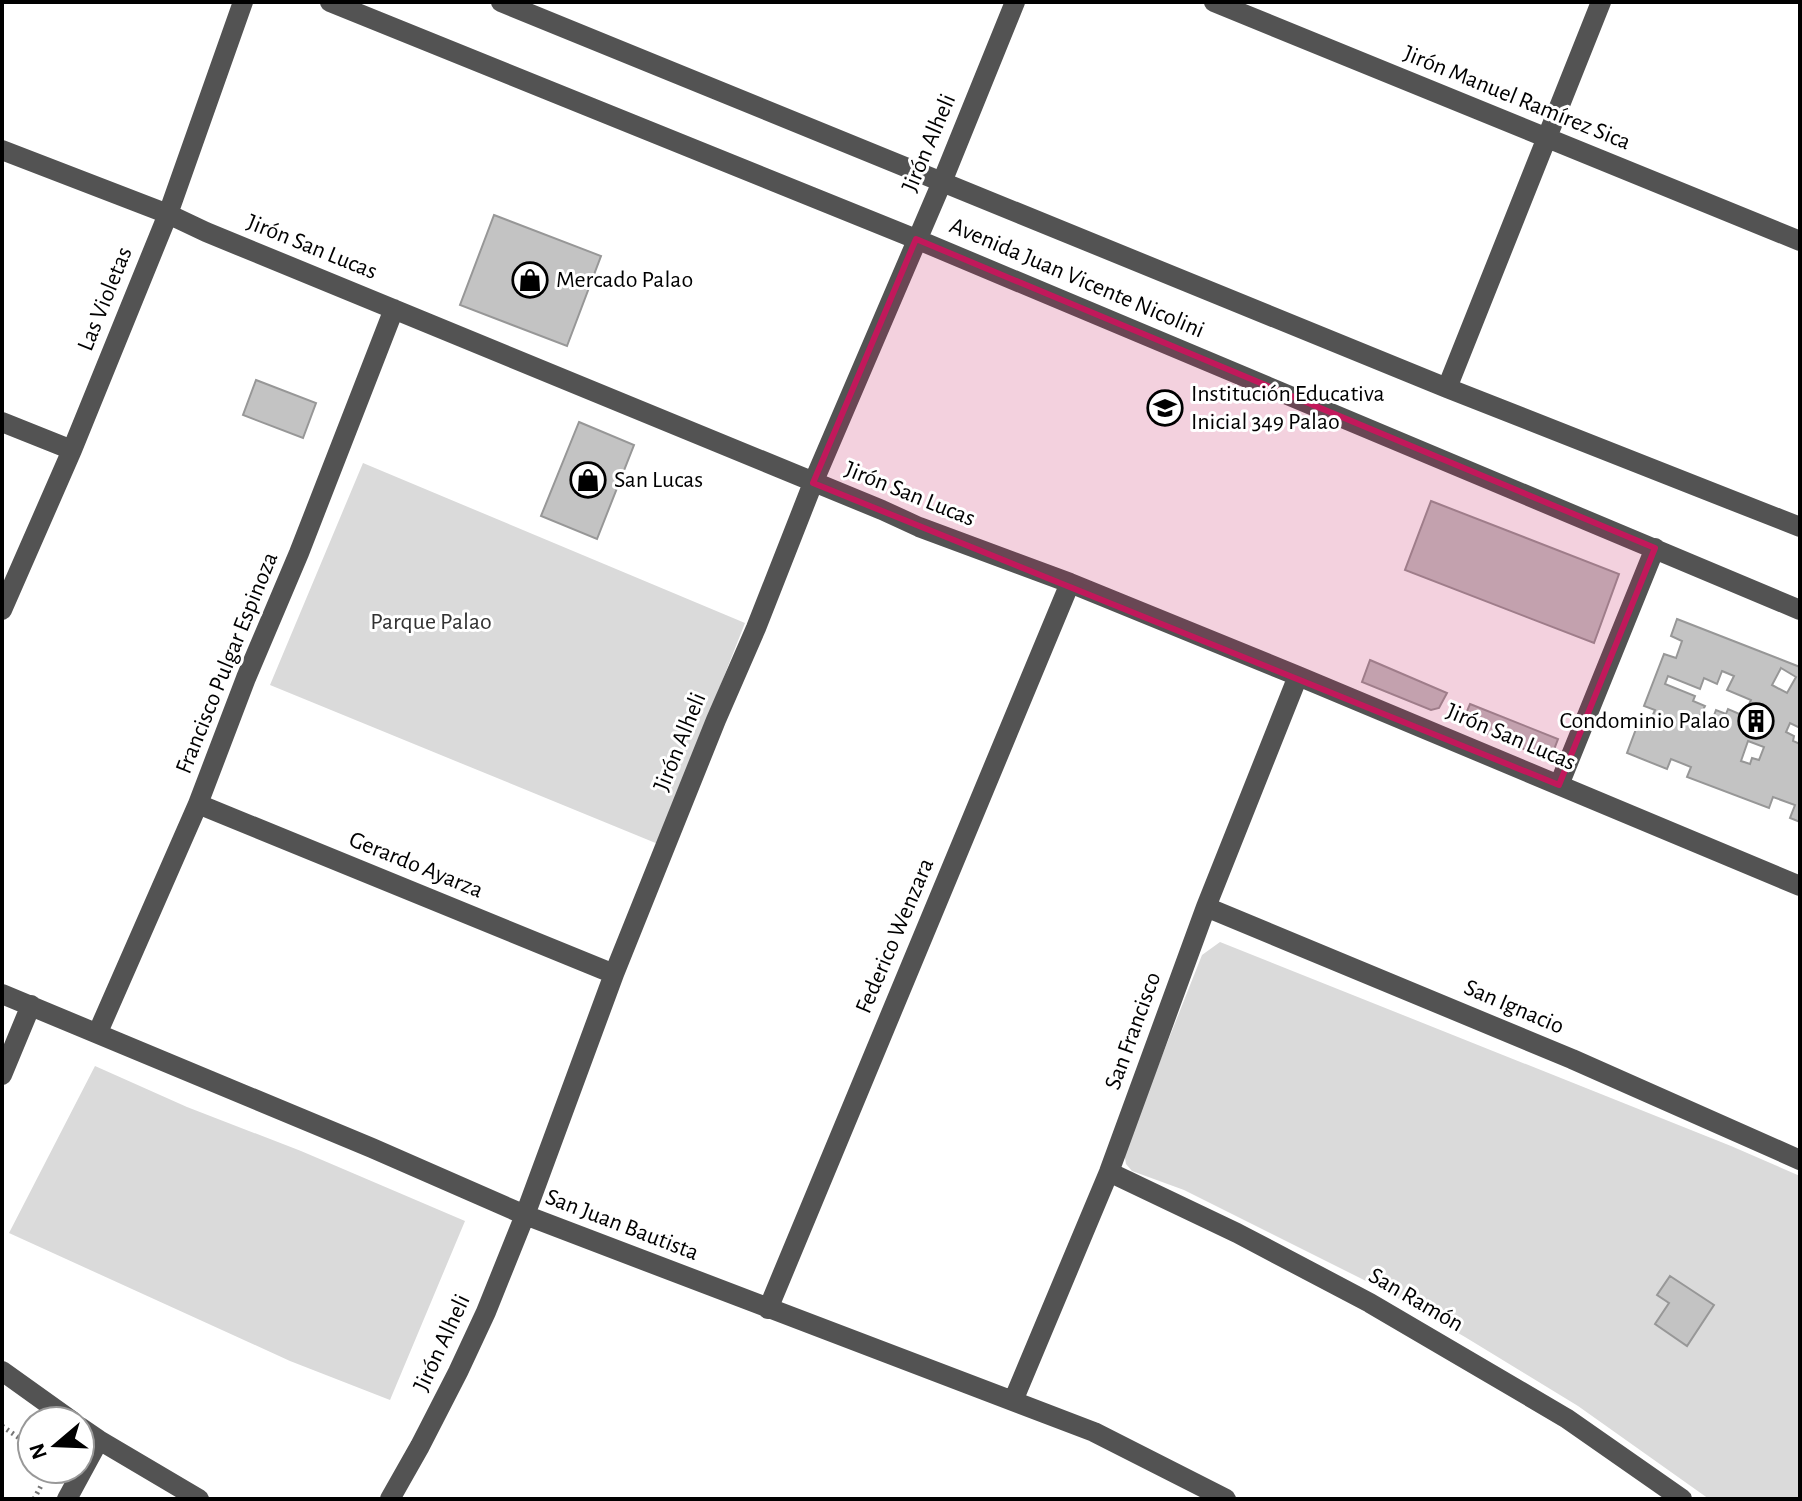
<svg xmlns="http://www.w3.org/2000/svg" width="1802" height="1501" font-family="'Alegreya Sans',sans-serif">
<style>
.green{fill:#dadada}
.building{fill:#c3c3c3;stroke:#979797;stroke-width:2;fill-rule:evenodd}
.lines{fill:none;stroke-linecap:round;stroke-linejoin:round}
.path{stroke:#757575;stroke-width:5;stroke-dasharray:2 4;stroke-linecap:butt}
.minor{stroke:#535353;stroke-width:20}
.marked{fill:#c2185b;fill-opacity:0.2;stroke:#c2185b;stroke-width:6;stroke-linejoin:round}
.labels{text-anchor:middle;dominant-baseline:central;stroke-width:6;stroke-linejoin:round;paint-order:stroke}
.street-label{font-size:24px;fill:#000;stroke:#fff}
.poi-label{font-size:24px;fill:#000;stroke:#fff;text-anchor:start}
.park-label{font-size:24px;fill:#313131;stroke:#fff}
</style>
<rect width="100%" height="100%" fill="#fff"/>
<path class="green" d="M363,463l382,160 -87,221 -388,-159z
M1220,942l511,204 69,30v323h-91l-131,-93 -113,-69 -85,-49 -196,-98 -52,-19 -6,-7 -2,-12 78,-197z
M95,1066l92,41 114,44 164,70 -75,179 -100,-39 -281,-128z"/>
<path class="building" d="M494,215l107,41 -34,90 -107,-41z
M256,380l60,23 -13,35 -60,-23z
M579,422l55,23 -37,94 -56,-23z
M1431,501l188,73 -25,69 -189,-73z
M1677,619l123,48v61l-10,-5 -4,9 8,4 -1,5 7,3v78l-10,-4 5,-13 -22,-8 -4,11 -82,-31 4,-10 -20,-8 -4,10 -40,-16 12,-32 10,3 6,-14 -11,-4 20,-52 12,4 6,-17 -11,-5zM1781,668l15,9 -9,16 -15,-8zM1722,671l12,5 -7,14 24,10 -7,16 -16,-7 -2,5 -10,-4 -4,11 -12,-5 5,-10 -12,-5 2,-5 -30,-12 3,-8 32,13 4,-11 13,6zM1748,741l16,6 -5,13 -7,-2 -2,6 -9,-3z
M1370,660l77,33 -8,15 -8,2 -69,-28z
M1470,704l88,35 -8,21 -81,-34 -4,-10z
M1670,1276l44,29 -27,41 -32,-22 14,-21 -12,-8z"/>
<g class="lines">
<path class="path" d="M2,1426l30,21
M34,1499l8,-15"/>
<path class="minor" d="M330,2l586,237 884,371
M501,2l946,386 353,139
M1214,2l586,239
M2,150l166,64 38,18 676,278 37,17 151,56 228,93 502,210
M1447,388l154,-386
M2,422l70,28
M2,610l70,-160 96,-236 75,-212
M1559,785l96,-237
M198,804l416,170
M1206,907l366,152 228,101
M2,994l370,154 153,67 569,217 132,67
M98,1032l100,-228 48,-126 53,-125 95,-244
M2,1075l29,-70
M1109,1172l128,61 133,70 196,115 116,81
M768,1309l302,-726
M2,1371l70,50
M1013,1401l96,-229 97,-265 92,-231
M80,1427l19,13 100,59
M67,1499l32,-59
M390,1499l30,-53 38,-74 28,-60 39,-97 89,-241 102,-254 40,-92 57,-145 129,-301 73,-180"/>
</g>
<path class="marked" d="M916,239l739,309 -96,237 -746,-302z"/>
<defs>
<symbol id="shop-ring" viewBox="-11 -11 22 22"><circle r="9.5" fill="#fff" stroke="#000" stroke-width="1.5"/><path d="M-5-2.5h2.3a2.7 3.5 0 0 1 5.4 0H5L5.5 6h-11ZM-1.5-2.5h3a1.5 2.3 0 0 0-3 0Z" fill="#000"/></symbol>
<symbol id="school-ring" viewBox="-11 -11 22 22"><circle r="9.5" fill="#fff" stroke="#000" stroke-width="1.5"/><path d="M0-5L7-2L0 1L-7-2ZM-4 1L0 2.5L4 1V4Q0 6-4 4Z" fill="#000"/></symbol>
<symbol id="building-ring" viewBox="-11 -11 22 22"><circle r="9.5" fill="#fff" stroke="#000" stroke-width="1.5"/><path d="M-4-6H4V6H1V3H-1V6H-4ZM-2.5-4.3h1.7v1.8h-1.7ZM.8-4.3h1.7v1.8H.8ZM-2.5-1h1.7V.8h-1.7ZM.8-1h1.7V.8H.8Z" fill="#000"/></symbol>
</defs>
<g fill-rule="evenodd">
<use href="#shop-ring" x="510" y="260" width="40" height="40"/>
<use href="#school-ring" x="1145" y="388" width="40" height="40"/>
<use href="#shop-ring" x="568" y="460" width="40" height="40"/>
<use href="#building-ring" x="1736" y="701" width="40" height="40"/>
</g>
<g class="labels">
<g class="street-label">
<text transform="translate(1517 98) rotate(22)">Jirón Manuel Ramírez Sica</text>
<text transform="translate(929 143) rotate(-67)">Jirón Alheli</text>
<text transform="translate(312 247) rotate(22)">Jirón San Lucas</text>
<text transform="translate(1077 278) rotate(23)">Avenida Juan Vicente Nicolini</text>
<text transform="translate(105 299) rotate(-68)">Las Violetas</text>
<text transform="translate(910 494) rotate(22)">Jirón San Lucas</text>
<text transform="translate(227 663) rotate(-68)">Francisco Pulgar Espinoza</text>
<text transform="translate(1511 737) rotate(23)">Jirón San Lucas</text>
<text transform="translate(680 742) rotate(-68)">Jirón Alheli</text>
<text transform="translate(416 865) rotate(22)">Gerardo Ayarza</text>
<text transform="translate(895 936) rotate(-67)">Federico Wenzara</text>
<text transform="translate(1514 1007) rotate(23)">San Ignacio</text>
<text transform="translate(1133 1031) rotate(-70)">San Francisco</text>
<text transform="translate(622 1225) rotate(21)">San Juan Bautista</text>
<text transform="translate(1416 1300) rotate(30)">San Ramón</text>
<text transform="translate(442 1343) rotate(-65)">Jirón Alheli</text>
</g>
<g class="poi-label">
<text x="556" y="280">Mercado Palao</text>
<text x="1191" y="394">Institución Educativa<tspan x="1191" dy="28">Inicial 349 Palao</tspan></text>
<text x="614" y="480">San Lucas</text>
<text x="1730" y="721" text-anchor="end">Condominio Palao</text>
</g>
<g class="park-label">
<text x="431" y="622">Parque Palao</text>
</g>
</g>
<rect width="1802" height="1501" fill="none" stroke="#000000" stroke-width="8"/>
<g transform="translate(56 1445) rotate(251)"><circle r="38" fill="#ffffff" stroke="#999999" stroke-width="2"/>
<path d="M0-6L14 30L0 20L-14 30Z" fill="#000000"/>
<text y="-12" font-size="22" font-weight="bold" text-anchor="middle" fill="#000000">N</text>
</g>
</svg>
